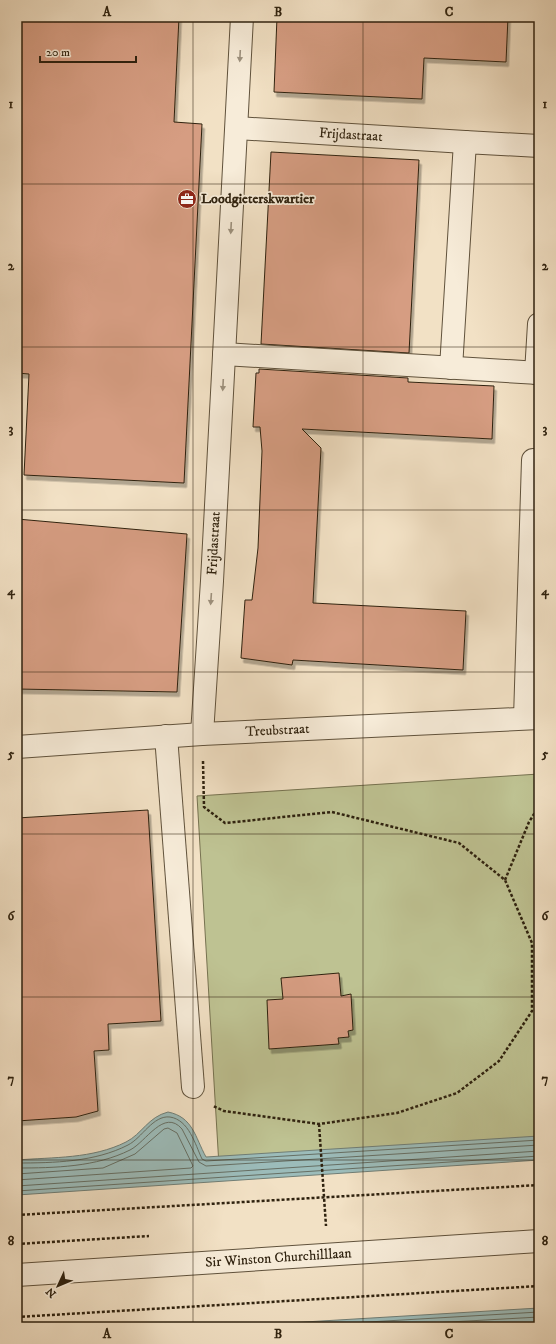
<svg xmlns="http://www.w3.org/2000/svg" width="556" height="1344" font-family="'IM FELL DW Pica',serif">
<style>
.green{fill:#bec292;stroke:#767250}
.water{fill:#9cbcba;stroke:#707e76}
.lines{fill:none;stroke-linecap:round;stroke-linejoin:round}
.shore{stroke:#666f64;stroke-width:1}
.building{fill:#d69d82;stroke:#2f220f;filter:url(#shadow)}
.minor-casing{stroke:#60523c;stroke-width:24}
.path{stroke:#2f220f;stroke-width:2.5;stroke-dasharray:3 2;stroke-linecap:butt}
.minor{stroke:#f7ecd9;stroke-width:22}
.oneway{fill:#9d917e}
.grid{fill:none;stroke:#2f220f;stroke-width:1;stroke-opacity:0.55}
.labels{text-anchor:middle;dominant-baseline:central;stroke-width:3.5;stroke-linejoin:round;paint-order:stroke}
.street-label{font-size:14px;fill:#2f220f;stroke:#f7ecd9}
.poi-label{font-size:14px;font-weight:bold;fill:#2f220f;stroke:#f7ecd9;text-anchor:start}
.neatline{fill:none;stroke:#2f220f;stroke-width:1.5}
.grid-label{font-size:13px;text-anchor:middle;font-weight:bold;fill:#2f220f}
</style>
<defs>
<filter id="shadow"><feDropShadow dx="2.5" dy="4.5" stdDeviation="0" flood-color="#0004"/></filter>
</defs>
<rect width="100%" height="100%" fill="#f2e1c5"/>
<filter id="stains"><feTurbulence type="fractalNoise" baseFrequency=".005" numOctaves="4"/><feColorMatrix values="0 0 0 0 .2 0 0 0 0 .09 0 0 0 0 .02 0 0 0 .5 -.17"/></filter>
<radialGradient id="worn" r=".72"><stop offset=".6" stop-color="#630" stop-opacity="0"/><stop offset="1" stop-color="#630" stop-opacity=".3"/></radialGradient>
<path class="green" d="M539,774v367l-320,25 -22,-370z"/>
<path class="water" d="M168,1112c25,5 27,25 38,45l333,-21v24l-522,35v-35c37,-3 75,-1 109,-18 16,-8 22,-25 42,-30z
M539,1308v19h-318z"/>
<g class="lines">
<path class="shore" d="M17,1163c37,0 78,-1 111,-18 14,-7 25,-30 42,-28 19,3 25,27 32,42l4,2 333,-21
M17,1168c38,0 79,-1 113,-18 16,-8 34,-42 52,-21l17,33 7,4 333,-21
M17,1174l86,-6 32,-14 29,-25 4,-1 9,5 16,33 -2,2 -174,12
M17,1186l522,-35
M17,1191l522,-35
M283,1327l256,-15
M361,1327l178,-10
M468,1327l71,-4"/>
</g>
<path class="building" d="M17,17h162l-5,105 28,2 -18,359 -160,-8 5,-101 -12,-1z
M277,17h231l-2,45 -82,-4 -2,41 -148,-7z
M271,152l148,8 -10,193 -148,-9z
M259,369l149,9v4l86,4 -2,53 -190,-10 19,19 -8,155 153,8 -3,59 -170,-10 -1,5 -51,-7 4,-58h7l6,-52 4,-97 -2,-24h-7l3,-54h3z
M17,519l170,15 -10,158 -160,-3z
M148,810l13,211 -53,3 1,26 -15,1 4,60 -22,6 -59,4v-303z
M339,973l2,23 10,-2 2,36 -5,1 1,6 -11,1 1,6 -70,5 -2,-49 16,-1 -2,-21z"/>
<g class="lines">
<defs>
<g id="minor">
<path id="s1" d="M237,128l228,14"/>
<path d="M224,354l315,19"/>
<path d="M451,368l14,-226 74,4"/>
<path d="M536,373l3,-49"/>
<path d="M525,718l8,-258"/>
<path id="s2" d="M202,734l10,-153 30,-564"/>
<path d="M166,736l27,351"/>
<path id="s3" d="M17,747l185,-13 337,-16"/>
<path id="s4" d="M17,1275l522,-34"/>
</g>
</defs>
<use href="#minor" class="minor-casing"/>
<path class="path" d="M203,761l1,46 21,16 107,-11 127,31 46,37 27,63v68l-33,50 -42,32 -60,20 -78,11 -95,-13 -11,-5
M505,880l24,-58 10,-16
M319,1124l7,102
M17,1215l522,-30
M17,1244l132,-8
M17,1317l522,-31"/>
<use href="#minor" class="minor"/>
</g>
<defs><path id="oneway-solid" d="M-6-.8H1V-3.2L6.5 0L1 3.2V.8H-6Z"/></defs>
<g class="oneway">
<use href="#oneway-solid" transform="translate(240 56) rotate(93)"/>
<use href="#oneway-solid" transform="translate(231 228) rotate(93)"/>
<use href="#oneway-solid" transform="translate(223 385) rotate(93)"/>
<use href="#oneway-solid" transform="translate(211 599) rotate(94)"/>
</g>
<path class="grid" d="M193,17v1310M363,17v1310M17,184h522M17,347h522M17,510h522M17,672h522M17,834h522M17,997h522M17,1160h522"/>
<defs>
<symbol id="office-disc" viewBox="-11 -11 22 22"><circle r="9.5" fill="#8f2418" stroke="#f7ecd9"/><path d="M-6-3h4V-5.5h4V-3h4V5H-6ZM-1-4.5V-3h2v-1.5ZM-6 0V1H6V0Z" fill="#fff"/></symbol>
</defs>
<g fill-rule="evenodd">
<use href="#office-disc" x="176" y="188" width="22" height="22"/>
</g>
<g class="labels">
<g class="street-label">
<text stroke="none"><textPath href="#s1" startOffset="114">Frijdastraat</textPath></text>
<text stroke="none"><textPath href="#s2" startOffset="191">Frijdastraat</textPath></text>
<text stroke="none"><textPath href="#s3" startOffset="261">Treubstraat</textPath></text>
<text stroke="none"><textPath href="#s4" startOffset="262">Sir Winston Churchilllaan</textPath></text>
</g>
<g class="poi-label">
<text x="201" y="199">Loodgieterskwartier</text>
</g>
</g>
<rect width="556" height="1344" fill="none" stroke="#f2e1c5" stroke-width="44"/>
<g transform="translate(58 1286) rotate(226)" stroke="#f7ecd9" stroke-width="3" paint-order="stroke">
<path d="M0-3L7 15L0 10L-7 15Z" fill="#2f220f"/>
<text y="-6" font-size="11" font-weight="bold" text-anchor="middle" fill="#2f220f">N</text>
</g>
<path d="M40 56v6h96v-6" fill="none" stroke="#2f220f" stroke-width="2"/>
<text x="46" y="56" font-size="12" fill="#2f220f" stroke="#f7ecd9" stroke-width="3" paint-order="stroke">20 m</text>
<rect x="22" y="22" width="512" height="1300" class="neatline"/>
<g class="grid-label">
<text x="107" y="16">A</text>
<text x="278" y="16">B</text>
<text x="449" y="16">C</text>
<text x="11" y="108">1</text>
<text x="545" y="108">1</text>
<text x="11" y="270">2</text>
<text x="545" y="270">2</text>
<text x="11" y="433">3</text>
<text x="545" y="433">3</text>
<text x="11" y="595">4</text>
<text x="545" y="595">4</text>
<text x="11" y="758">5</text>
<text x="545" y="758">5</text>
<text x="11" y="920">6</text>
<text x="545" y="920">6</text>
<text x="11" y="1083">7</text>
<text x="545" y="1083">7</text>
<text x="11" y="1245">8</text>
<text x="545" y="1245">8</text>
<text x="107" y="1338">A</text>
<text x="278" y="1338">B</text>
<text x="449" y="1338">C</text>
</g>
<rect width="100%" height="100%" filter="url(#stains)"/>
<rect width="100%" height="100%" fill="url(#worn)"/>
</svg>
